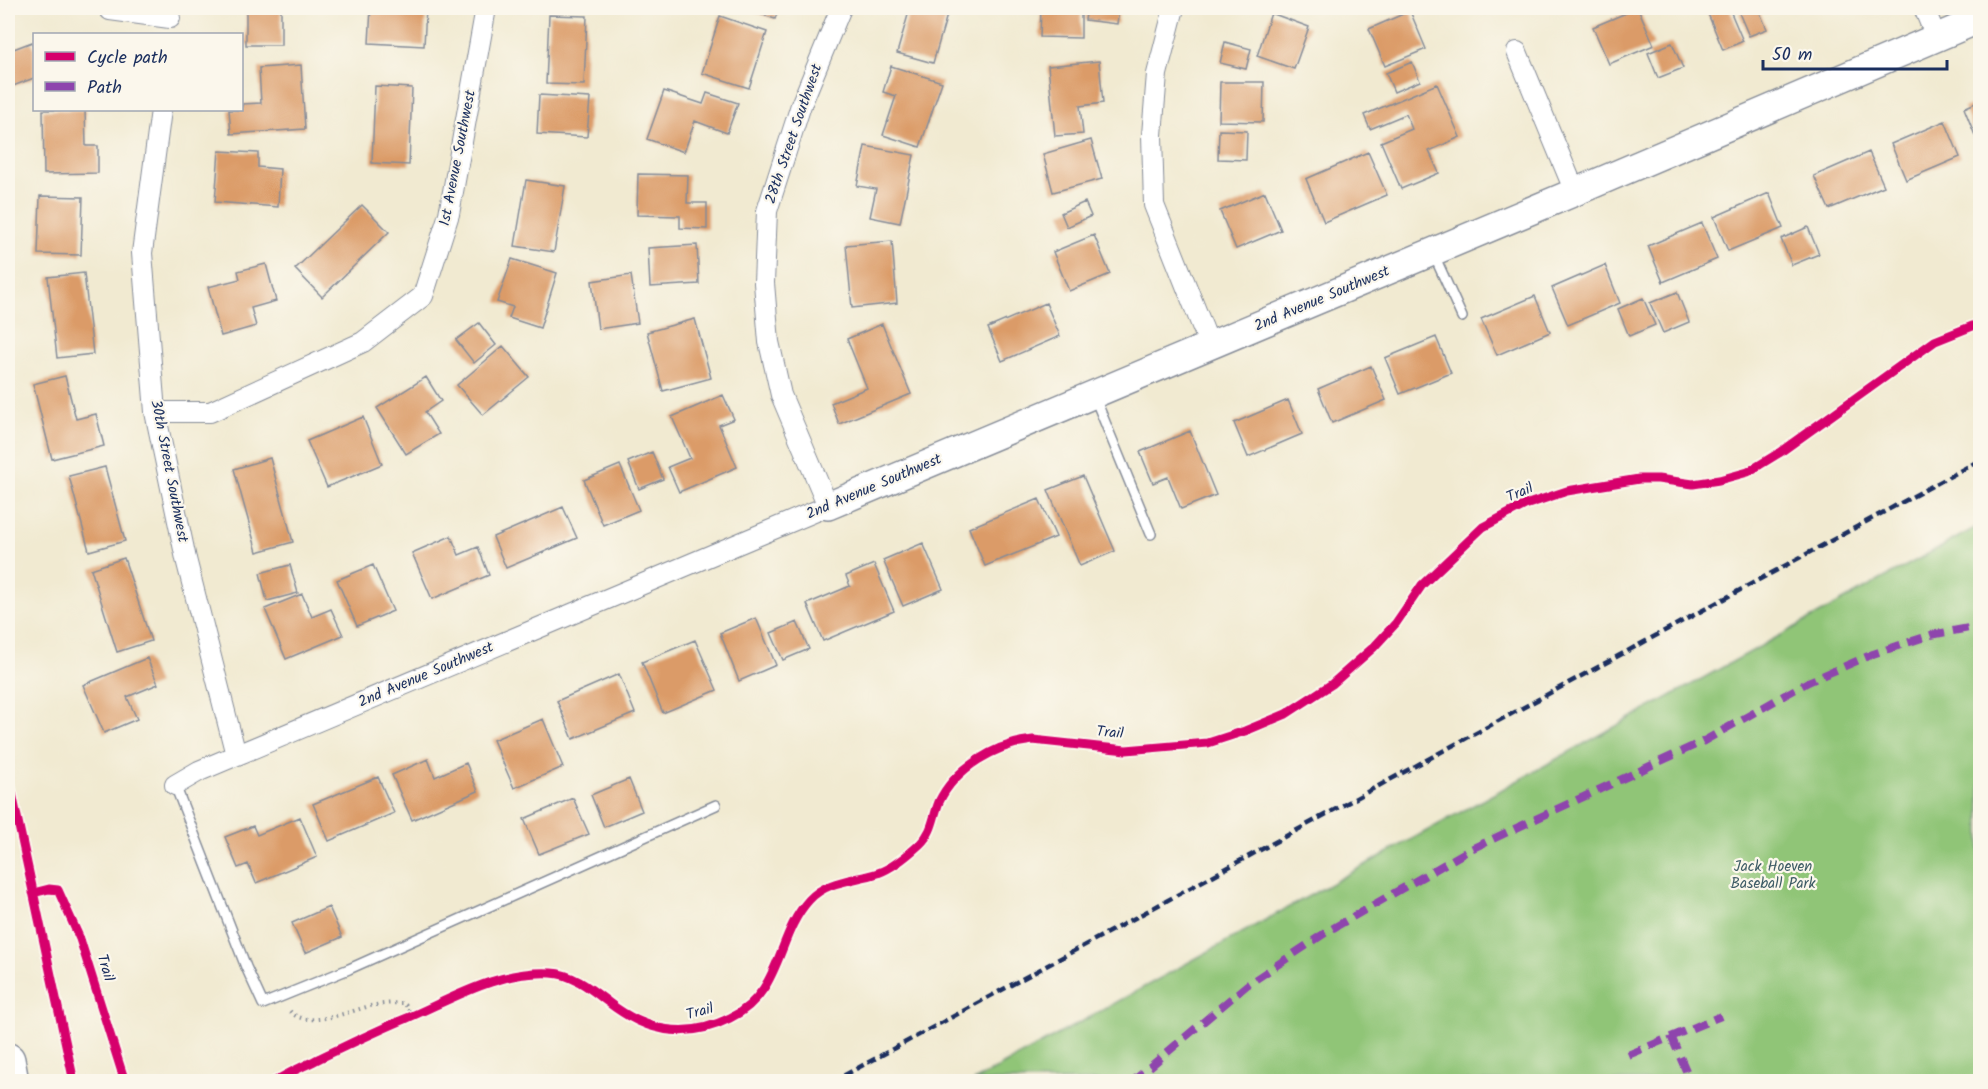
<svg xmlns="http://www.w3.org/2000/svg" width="1988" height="1089" font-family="Kalam,sans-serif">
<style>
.green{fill:#90c577;stroke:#567a6a;stroke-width:1.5}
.building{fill:#db9b68}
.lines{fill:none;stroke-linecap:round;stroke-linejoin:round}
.lane-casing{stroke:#868c98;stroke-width:12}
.street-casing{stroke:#868c98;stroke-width:22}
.secondary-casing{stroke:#868c98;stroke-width:30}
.highway-casing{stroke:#868c98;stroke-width:36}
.path{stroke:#868c98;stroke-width:4;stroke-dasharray:1.5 4.5;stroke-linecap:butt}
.lane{stroke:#fff;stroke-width:9}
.street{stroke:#fff;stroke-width:20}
.secondary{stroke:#fff;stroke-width:27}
.highway{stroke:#fff;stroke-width:33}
.rail{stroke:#1b2f5e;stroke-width:4.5;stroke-dasharray:9 4.5;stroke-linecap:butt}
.quiet{stroke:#8e44ad;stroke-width:8;stroke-dasharray:15 8;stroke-linecap:butt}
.cycleway-casing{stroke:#fbf7ec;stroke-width:13}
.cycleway{stroke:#d6006c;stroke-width:9}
.labels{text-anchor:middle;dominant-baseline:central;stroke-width:4.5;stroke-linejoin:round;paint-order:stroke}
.street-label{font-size:15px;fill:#1b2f5e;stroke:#fbf7ec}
.park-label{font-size:15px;fill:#3e5c66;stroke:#fbf7ec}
</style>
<rect width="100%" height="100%" fill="#fbf7ec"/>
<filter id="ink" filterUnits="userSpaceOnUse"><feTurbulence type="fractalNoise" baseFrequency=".0167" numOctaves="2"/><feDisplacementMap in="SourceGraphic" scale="12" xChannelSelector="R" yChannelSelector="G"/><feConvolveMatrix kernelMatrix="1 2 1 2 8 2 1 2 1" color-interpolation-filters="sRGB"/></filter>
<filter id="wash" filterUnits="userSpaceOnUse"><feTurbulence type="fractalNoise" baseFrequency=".008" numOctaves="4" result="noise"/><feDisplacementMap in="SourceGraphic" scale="24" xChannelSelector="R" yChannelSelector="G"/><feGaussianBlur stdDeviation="1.35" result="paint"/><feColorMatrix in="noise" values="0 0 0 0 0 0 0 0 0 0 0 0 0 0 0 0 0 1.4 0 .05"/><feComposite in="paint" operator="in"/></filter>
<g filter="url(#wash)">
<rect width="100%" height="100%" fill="#f1ead1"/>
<path class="green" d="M1980,525v556h-1006z"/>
<g id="blocks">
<path class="building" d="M246,8h35v37h-35z
M371,8h55l-2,38 -55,-3z
M742,8h37l-4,11z
M910,8h39l-16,55 -36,-10z
M1041,8h40v30l-41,-1z
M1087,8h32l-2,16 -32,-4z
M1638,8l16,37 -45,19 -16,-37z
M1709,8h20l14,33 -20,9 -17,-41z
M1752,8h6l9,21 -18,7 -10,-23z
M1410,11l16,38 -41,17 -16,-37z
M1271,13l38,14 -15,42 -37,-13z
M549,15l38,1 -3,69 -38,-1z
M720,16l47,16 -18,56 -47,-15z
M32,42l2,7v29l-26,10v-45l3,7z
M1225,42l26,7 -5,20 -26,-6z
M1672,43l11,25 -25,10 -10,-25z
M1099,61l4,42 -23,3 3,28 -28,2 -7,-70z
M1412,62l8,19 -26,11 -8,-19z
M301,65l4,64 -74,5 -2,-24h13v-6l19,-1 -2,-35z
M891,66l51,16 -22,65 -37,-12 13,-39 -13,-4z
M1220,82h44l-1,40 -44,-1z
M1437,84l23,53 -31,14 10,22 -38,16 -20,-47 31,-13 -6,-15 -36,15 -6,-14z
M375,86l37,2 -3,77 -37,-2z
M664,91l39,13 4,-11 31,10 -11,30 -32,-12 -11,31 -37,-13z
M539,95l51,3 -3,39 -50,-3z
M1980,101v47l-16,-40z
M43,110h42l1,36h12v27l-54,1z
M1945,121l15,36 -54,23 -15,-36z
M1219,130l28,1 -1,29 -28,-1z
M1091,140l11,39 -49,13 -10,-38z
M865,146l49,9 -14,68 -30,-6 6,-28 -19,-3z
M219,151l39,2v14l22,2 -2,38 -63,-5z
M1368,152l19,43 -63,27 -18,-43z
M1869,152l15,34 -55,23 -15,-33z
M638,174l50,1 -1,28h20v26l-27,-1v-12l-43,-1z
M526,180l39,6 -11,66 -39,-6z
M1265,192l16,38 -45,19 -16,-38z
M1769,193l14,35 -55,23 -14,-34z
M40,196l43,1 -2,58 -43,-1z
M1085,202l6,14 -24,11 -6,-14z
M362,205l27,27 -67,65 -27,-28z
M1702,223l15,36 -54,23 -15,-36z
M1808,227l11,27 -27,11 -11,-26z
M1094,235l16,39 -41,17 -16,-39z
M892,241l5,62 -45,5 -6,-63z
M697,245l2,39 -49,3 -2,-39z
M512,259l45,14 -17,55 -31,-10 4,-11 -16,-5z
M266,264l10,37 -25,7 5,18 -35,10 -13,-49 32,-8 -2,-8z
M1605,265l15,38 -52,22 -16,-37z
M84,273l9,81 -36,4 -9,-81z
M631,275l7,48 -40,6 -6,-48z
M1677,292l12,30 -26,11 -13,-30z
M1535,296l15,36 -53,23 -16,-36z
M1643,298l12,27 -26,11 -11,-27z
M1046,303l14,33 -58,25 -14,-33z
M695,319l16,59 -48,13 -16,-59z
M479,323l17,22 -22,18 -18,-23z
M882,324l29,70 -72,30 -8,-21 36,-15 -20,-49z
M1436,337l15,36 -51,21 -15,-36z
M503,346l26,31 -46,38 -26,-30z
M1371,366l15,34 -54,23 -14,-34z
M65,376l11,43 20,-5 8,32 -52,13 -19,-75z
M426,377l15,24 -16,11 14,22 -33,20 -29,-46z
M723,395l11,24 -15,6 18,42 -58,25 -11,-25 22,-9 -18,-41z
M1288,400l14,34 -54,23 -14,-34z
M363,417l19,47 -55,23 -20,-46z
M1190,431l26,64 -35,14 -13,-32 -15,6 -13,-31z
M652,452l11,27 -24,10 -11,-27z
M270,458l23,84 -36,10 -23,-83z
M620,465l19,45 -36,15 -19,-45z
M105,467l20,74 -36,10 -20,-75z
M1083,476l32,75 -35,15 -32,-76z
M1039,499l17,38 -71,29 -16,-38z
M563,507l14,31 -71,30 -13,-31z
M451,536l8,19 19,-8 11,28 -57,24 -20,-46z
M923,543l20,46 -40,17 -20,-46z
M124,558l27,83 -34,11 -26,-83z
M874,564l20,47 -71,30 -16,-37 43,-18 -4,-10z
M290,565l8,28 -31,8 -7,-28z
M373,565l20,46 -36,15 -20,-46z
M302,594l10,23 19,-8 12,26 -57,24 -21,-50z
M756,618l20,47 -37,16 -19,-48z
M797,622l12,27 -26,11 -12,-27z
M695,640l22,50 -54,23 -21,-51z
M147,658l11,26 -31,13 10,22 -33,14 -21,-48z
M619,674l16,39 -62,26 -16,-38z
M543,719l20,48 -49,21 -21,-48z
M428,759l7,18 31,-14 12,28 -66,29 -20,-45z
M378,777l16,36 -65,28 -16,-37z
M629,779l13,32 -38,16 -13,-32z
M573,798l16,36 -50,20 -15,-35z
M300,817l17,40 -61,26 -8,-19 -10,4 -13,-31 28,-11 4,9z
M329,907l13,30 -37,16 -13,-30z"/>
</g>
</g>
<g filter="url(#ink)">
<use href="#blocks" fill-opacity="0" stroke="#868c98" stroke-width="1.5"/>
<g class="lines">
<defs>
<path id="lane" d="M1434,255l28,62
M1095,398l56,136
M175,785l71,182 17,37 86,-35 367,-164"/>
<path id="street" d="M1174,8l-17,66 -5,61 2,70 56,141
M1924,8l12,29
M110,10l60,8
M1517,52l58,140
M161,110l-19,143 13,159 31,147 50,196
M155,412h55l153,-70 60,-46 26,-82 37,-206
M175,785l24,-14 629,-265 -47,-111 -12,-53 -5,-59 3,-72 34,-106 40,-97"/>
<path id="secondary" d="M828,506l747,-314 405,-173"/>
<path id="highway" d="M8,1060l4,22"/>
</defs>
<use href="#lane" class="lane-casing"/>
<use href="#street" class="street-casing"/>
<use href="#secondary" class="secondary-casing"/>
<use href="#highway" class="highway-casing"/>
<path class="path" d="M290,1011c16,19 60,0 80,-5 10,-2 22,-3 33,-3l6,5v10"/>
<use href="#lane" class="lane"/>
<use href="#street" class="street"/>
<use href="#secondary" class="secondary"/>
<use href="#highway" class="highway"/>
<path class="rail" d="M832,1082l1148,-622"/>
<path class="quiet" d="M1671,1036l20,46
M1628,1055l93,-39
M1132,1082l115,-97 81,-54 143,-82 233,-108 104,-59 65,-28 58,-19 49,-9"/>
<defs>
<path id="cycleway" d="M8,775l66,307
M33,893l16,-4 9,1 22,49 45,143
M274,1082c15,-10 31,-16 46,-24 28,-13 56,-27 85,-39 47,-20 93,-49 146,-46 22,1 40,16 57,29 38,30 79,38 122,16 52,-25 46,-82 79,-118 18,-20 45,-19 69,-27 15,-5 30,-18 42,-29 13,-12 13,-27 19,-42 16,-34 57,-58 94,-62l93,10 82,-7 37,-12 41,-17 46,-30 42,-37 22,-24 26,-38 61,-58 42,-22 42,-14 72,-12h19l35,5 26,-4 29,-8 31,-19 156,-112 45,-18"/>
</defs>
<use href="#cycleway" class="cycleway-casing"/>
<use href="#cycleway" class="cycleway"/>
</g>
</g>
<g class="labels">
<g class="street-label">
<text transform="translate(794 134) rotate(-71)">28th Street Southwest</text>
<text transform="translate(458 158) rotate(-79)">1st Avenue Southwest</text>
<text transform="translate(1322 299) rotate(-23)">2nd Avenue Southwest</text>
<text transform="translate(169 471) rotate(79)">30th Street Southwest</text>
<text transform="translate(874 487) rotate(-23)">2nd Avenue Southwest</text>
<text transform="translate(1520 493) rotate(-23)">Trail</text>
<text transform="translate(426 675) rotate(-23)">2nd Avenue Southwest</text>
<text transform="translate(1110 733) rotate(5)">Trail</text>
<text transform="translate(105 968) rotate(73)">Trail</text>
<text transform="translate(700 1012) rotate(-15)">Trail</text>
</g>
<g class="park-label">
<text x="1773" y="867">Jack Hoeven<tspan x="1773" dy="17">Baseball Park</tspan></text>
</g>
</g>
<rect width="1988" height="1089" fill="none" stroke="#fbf7ec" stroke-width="30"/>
<rect x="33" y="33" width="210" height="78" fill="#fbf7ec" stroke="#a1a7b3" stroke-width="1.5"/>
<rect x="45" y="52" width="30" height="9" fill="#d6006c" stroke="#a1a7b3" stroke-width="1.5"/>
<text x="87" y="63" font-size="18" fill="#1b2f5e">Cycle path</text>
<rect x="45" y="82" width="30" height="9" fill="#8e44ad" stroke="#a1a7b3" stroke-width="1.5"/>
<text x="87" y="93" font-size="18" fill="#1b2f5e">Path</text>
<path d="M1763 60v9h184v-9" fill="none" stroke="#1b2f5e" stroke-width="3"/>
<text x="1772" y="60" font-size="18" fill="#1b2f5e" stroke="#fbf7ec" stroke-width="4.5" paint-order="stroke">50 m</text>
</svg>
